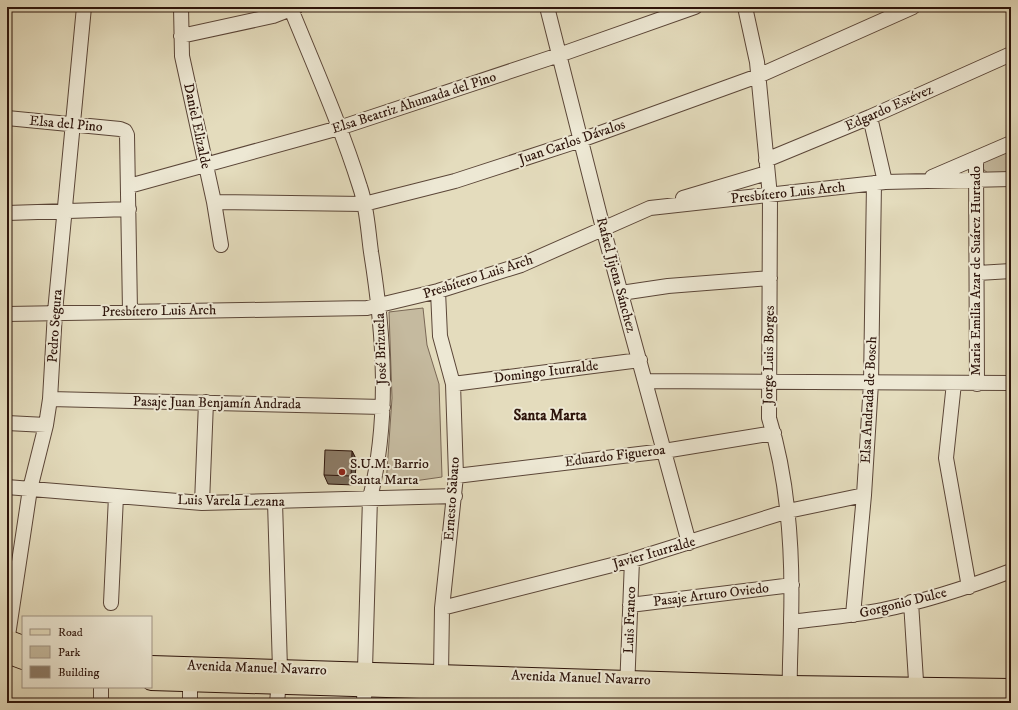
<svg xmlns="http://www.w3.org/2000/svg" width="1018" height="710" font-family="'IM FELL DW Pica',serif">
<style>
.green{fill:#c5ba9f;stroke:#796755}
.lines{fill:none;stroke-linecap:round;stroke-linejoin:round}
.minor-casing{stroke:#5b4638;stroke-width:16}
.major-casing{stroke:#2d140b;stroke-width:20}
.minor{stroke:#ede8d4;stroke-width:14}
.major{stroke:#e4dcbd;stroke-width:18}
.wall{fill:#786b59;stroke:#2d140b}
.shaded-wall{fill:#625749;stroke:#2d140b}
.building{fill:#8c7c68;stroke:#2d140b}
.poi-dot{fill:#8f2418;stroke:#ede8d4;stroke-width:1.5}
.labels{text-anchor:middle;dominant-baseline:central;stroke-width:4;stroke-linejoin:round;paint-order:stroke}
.street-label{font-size:14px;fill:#2d140b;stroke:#ede8d4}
.poi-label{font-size:14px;fill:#2d140b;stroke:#ede8d4;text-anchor:start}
.neighbourhood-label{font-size:15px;font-weight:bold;fill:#2d140b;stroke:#ede8d4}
</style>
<rect width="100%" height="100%" fill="#e4dcbd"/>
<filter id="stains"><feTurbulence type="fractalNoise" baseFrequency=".005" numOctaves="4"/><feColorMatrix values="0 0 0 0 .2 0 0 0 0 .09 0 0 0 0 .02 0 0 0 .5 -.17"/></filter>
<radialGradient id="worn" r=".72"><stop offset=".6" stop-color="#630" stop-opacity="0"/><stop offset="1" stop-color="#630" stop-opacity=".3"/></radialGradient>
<path class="green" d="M1011,148v25h-23l-4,-3 -2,-4 3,-6z
M423,308l4,37 12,39 3,93 -56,8 6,-87 -3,-86z"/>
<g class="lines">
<defs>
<path id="minor" d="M181,7l1,49 32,146 7,43
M547,7l56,221 86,315
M745,7l12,55 13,134 -1,222c20,64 24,136 22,204 0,24 -2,48 -1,73
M291,9c24,59 50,117 69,178 7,20 8,43 11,65 13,81 19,166 -1,246l-6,205
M181,36l92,-20 23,-9
M870,117l15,65
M7,118l113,11 5,2 2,4 3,176
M976,159l1,225
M766,160l104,-43 141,-63
M932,177l79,-34
M129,186l210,-58 220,-73 136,-48
M683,198l84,-25
M214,202l150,2 91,-23 126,-41 177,-64 155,-69
M7,213l122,-4
M978,273l33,-2
M438,291l2,45 13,48 3,92 -14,132 -1,66 14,16v13
M621,293l47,-7 102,-8
M7,314l360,-6 71,-17 83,-26 129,-57 235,-26 126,-3
M645,381l366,2
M954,383l-8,75 23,129
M453,384l187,-24
M50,399l333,8
M7,423l39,2
M456,476l208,-25 110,-18
M7,487l195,16 253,-7
M275,502l5,167 -3,34
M202,503l4,-101
M911,602l6,95
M111,603l5,-107
M630,605l162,-20
M442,608l190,-48 156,-49 76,-16
M853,615l11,-120 7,-112 3,-200
M791,622c31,-4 61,-6 91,-12 44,-9 87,-23 129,-39
M7,642l23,-153 16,-64 4,-26 5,-87 29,-305
M627,690l5,-130
M101,703v-16
M190,703v-21"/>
<path id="major" d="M7,639l16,6
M7,654l16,6
M151,665l638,20 222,3
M151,681l639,19 221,3"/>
</defs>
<use href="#minor" class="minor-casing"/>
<use href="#major" class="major-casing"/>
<use href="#minor" class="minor"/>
<use href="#major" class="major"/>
</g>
<path class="wall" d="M352,451l4,8 -1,26 -27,-1 -4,-9z"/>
<path class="shaded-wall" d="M352,451l4,8 -1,26 -4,-9z"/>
<path class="building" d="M325,450l27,1 -1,25 -27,-1z"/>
<circle class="poi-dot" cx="342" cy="472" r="4"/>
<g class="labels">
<g class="street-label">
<text transform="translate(414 103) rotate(-18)">Elsa Beatriz Ahumada del Pino</text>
<text transform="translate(889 108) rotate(-24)">Edgardo Estévez</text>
<text transform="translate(66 124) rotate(5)">Elsa del Pino</text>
<text transform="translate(197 126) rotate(78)">Daniel Elizalde</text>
<text transform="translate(572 142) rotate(-19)">Juan Carlos Dávalos</text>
<text transform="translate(788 193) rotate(-6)">Presbítero Luis Arch</text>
<text transform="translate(976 271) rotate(-90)">Maria Emilia Azar de Suárez Hurtado</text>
<text transform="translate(616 275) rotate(75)">Rafael Jijena Sánchez</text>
<text transform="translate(478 277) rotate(-18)">Presbítero Luis Arch</text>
<text transform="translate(159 311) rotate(-1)">Presbítero Luis Arch</text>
<text transform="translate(55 326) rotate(-86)">Pedro Segura</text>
<text transform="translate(381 349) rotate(-92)">José Brizuela</text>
<text transform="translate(769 355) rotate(-89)">Jorge Luis Borges</text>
<text transform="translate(546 372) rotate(-7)">Domingo Iturralde</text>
<text transform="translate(869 400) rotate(-87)">Elsa Andrada de Bosch</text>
<text transform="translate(217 403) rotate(1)">Pasaje Juan Benjamín Andrada</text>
<text transform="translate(615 456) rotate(-7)">Eduardo Figueroa</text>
<text transform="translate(452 499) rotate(-86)">Ernesto Sabato</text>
<text transform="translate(231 501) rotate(1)">Luis Varela Lezana</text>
<text transform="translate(654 553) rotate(-16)">Javier Iturralde</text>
<text transform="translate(711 595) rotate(-7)">Pasaje Arturo Oviedo</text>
<text transform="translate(903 603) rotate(-14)">Gorgonio Dulce</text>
<text transform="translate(630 620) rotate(-88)">Luis Franco</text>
<text transform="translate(257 668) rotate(2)">Avenida Manuel Navarro</text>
<text transform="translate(581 678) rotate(2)">Avenida Manuel Navarro</text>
</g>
<g class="poi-label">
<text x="350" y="464">S.U.M. Barrio<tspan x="350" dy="16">Santa Marta</tspan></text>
</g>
<g class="neighbourhood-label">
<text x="550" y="415">Santa Marta</text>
</g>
</g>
<rect width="1018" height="710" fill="none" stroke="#e4dcbd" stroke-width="24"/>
<rect x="8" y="8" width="1002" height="694" fill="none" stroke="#2d140b" stroke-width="2"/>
<rect x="12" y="12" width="994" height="686" fill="none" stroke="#2d140b"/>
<rect x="22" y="616" width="130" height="72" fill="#ede8d4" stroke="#a09384"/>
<rect x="30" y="629" width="20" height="6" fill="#e4dcbd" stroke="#a09384"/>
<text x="58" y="636" font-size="12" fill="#2d140b">Road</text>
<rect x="30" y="646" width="20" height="12" fill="#c5ba9f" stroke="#a09384"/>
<text x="58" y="656" font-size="12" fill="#2d140b">Park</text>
<rect x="30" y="666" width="20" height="12" fill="#8c7c68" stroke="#a09384"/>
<text x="58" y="676" font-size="12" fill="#2d140b">Building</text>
<rect width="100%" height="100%" filter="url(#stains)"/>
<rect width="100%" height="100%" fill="url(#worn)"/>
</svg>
